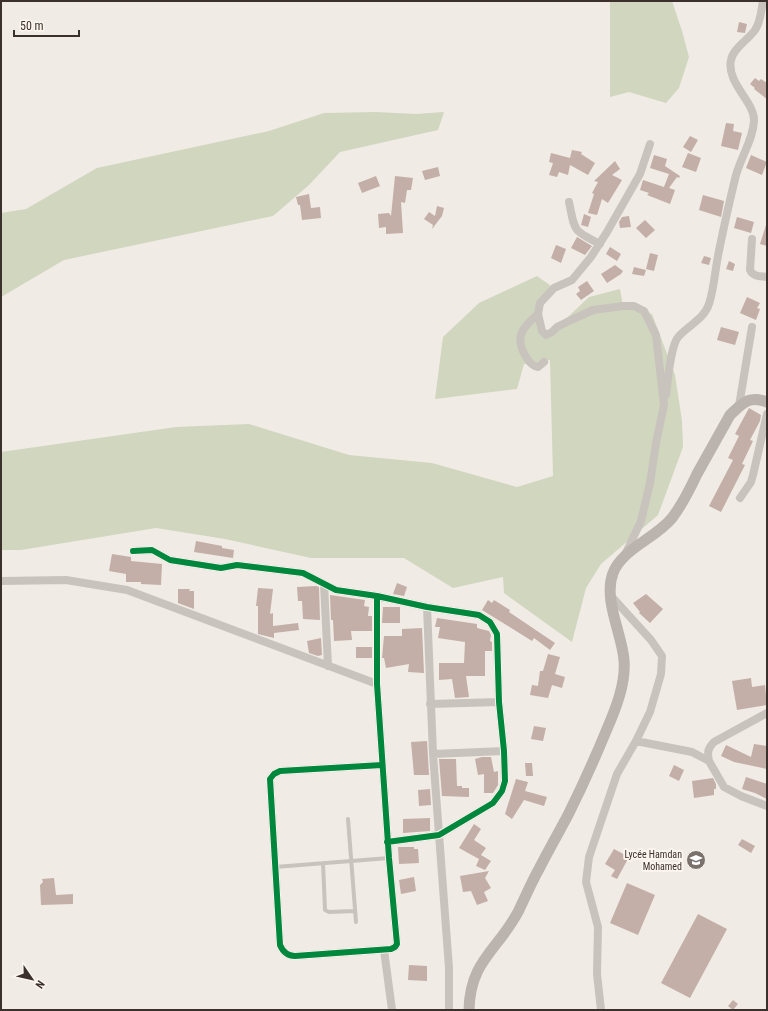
<svg xmlns="http://www.w3.org/2000/svg" width="768" height="1011" font-family="'Roboto Condensed',sans-serif">
<style>
.green{fill:#d1d6bf}
.building{fill:#c3afa7}
.lines{fill:none;stroke-linecap:round;stroke-linejoin:round}
.service{stroke:#c9c3be;stroke-width:4}
.minor{stroke:#c9c3be;stroke-width:8}
.secondary{stroke:#bab3ae;stroke-width:11}
.cycleway-casing{stroke:#fbf5ee;stroke-width:8}
.cycleway{stroke:#00873e;stroke-width:6}
.labels{text-anchor:middle;dominant-baseline:central;stroke-width:4;stroke-linejoin:round;paint-order:stroke}
.poi-label{font-size:10px;fill:#3b302b;stroke:#fbf5ee;text-anchor:end}
</style>
<rect width="100%" height="100%" fill="#f0ebe5"/>
<path class="green" d="M610,1h62l10,30 7,26 -10,31 -13,15 -37,-11 -19,5z
M376,112l40,2 28,-2 -6,18 -98,22 -31,33 -36,31 -209,44 -63,37v-84l25,-4 71,-41 172,-37 55,-18z
M537,276l17,12 -14,15 2,28 10,1 37,-35 31,-8 3,17 29,8 23,61 7,46 1,26 -25,68 -57,49 -15,24 -14,54 -68,-49 -1,-16 -50,11 -49,-30h-93l-86,-19 -69,-11 -135,22h-20v-98l175,-25 73,-3 100,31 83,8 85,24 36,-11 -3,-116 -26,4 -7,25 -82,10 8,-62 36,-34z"/>
<path class="building" d="M739,22l8,2 -2,9 -8,-1z
M755,78l4,3 2,-2 6,4v16l-13,-10 1,-1 -5,-4z
M726,123l8,1 -1,7 9,2 -4,17 -17,-4z
M690,136l8,4 -7,12 -8,-5z
M572,150l10,2 -1,2 14,9 -7,12 -18,-10 -2,10 -9,-3 -2,5 -8,-2 4,-12 -4,-1 2,-9 19,5z
M688,153l13,5 -5,14 -14,-5z
M654,155l13,4 -2,7 15,10 -1,2 -2,-1 -8,11 6,2 -5,14 -23,-9 2,-2 -9,-3 3,-10 21,7 5,-13 -19,-6z
M751,155l16,7 -5,13 -16,-7z
M615,161l5,8 -8,6 10,5 -14,23 -6,-4 -5,16 -9,-2 6,-19 -2,-1 6,-11 -4,-1z
M438,167l2,9 -15,4 -3,-9z
M376,176l4,10 -18,7 -4,-10z
M395,176l18,2 -2,12h-4l-2,13 -4,-1 2,31 -17,1v-7l-7,1 -1,-14 11,-1 2,3z
M309,194l2,14 9,-1 1,11 -19,2 -2,-15h-2l-2,-8z
M703,195l21,6 -3,16 -22,-7z
M437,206l7,2 -2,8 -10,13 1,-4 -9,-6 5,-7 6,4z
M584,214l7,3 -3,10 -7,-2z
M629,216l2,11 -11,1 -1,-6 3,-5z
M737,217l17,5 -3,11 -17,-5z
M645,220l10,10 -9,8 -10,-10z
M766,225h1v21l-7,-2z
M577,237l15,9 -7,9 -14,-7z
M556,245l10,4 -5,14 -10,-5z
M610,247l11,7 -4,7 -11,-7z
M650,253l8,2 -4,16 -8,-2z
M704,256l7,2 -2,7 -8,-2z
M729,261l6,3 -2,7 -7,-2z
M615,265l8,6 -2,3 -14,9 -6,-9z
M634,267l12,3 -2,6 -12,-2z
M587,281l7,10 -13,9 -5,-6 4,-3 -2,-4z
M747,297l13,6 -3,5 3,1 -4,11 -16,-7z
M721,327l18,5 -4,13 -18,-5z
M749,408l12,7 -1,6 -10,19 3,1 -11,23 3,1 -24,47 -12,-6 24,-46 -5,-2 11,-22 -4,-2z
M196,541l26,5v2l12,2 -1,8 -39,-6z
M112,554l19,3v4l31,3 -1,21 -20,-1v-2h-15v-8l-17,-3z
M397,583l10,4 -3,9 -11,-2z
M316,586l3,1 1,33 -17,-1 -1,-18h-4l-1,-14z
M258,588l15,1 -3,25 3,-1v13l25,-3 1,7 -25,3v5l-16,-4v-28h-2z
M178,589h12l-1,2h5v18l-16,-6z
M646,594l17,15 -13,14 -11,-10 1,-1 -7,-9z
M330,595l35,5 -1,6 5,1 -1,9h4v15h-21l1,9 -18,1 -1,-21h-2z
M488,600l4,3 2,-3 16,10 -1,2 46,31 -5,7 -16,-12 -2,3 -50,-31z
M383,607h17v16h-18z
M437,618l40,6v4l12,3 2,4 -1,6 2,1v9h-7v25h-19l3,21 -14,1 -3,-19 -13,1v-17h25l1,-21 -27,-4 2,-11h-5z
M422,628l2,45 -16,-1 1,-8 -23,4 -2,-10h-2l2,-22h18v-7z
M321,638l1,17 -4,1 -9,-3 -2,-12z
M356,647h16v11h-16z
M548,654l12,3 -5,17 10,3 -3,11 -10,-3 -4,13 -18,-3 2,-10 6,1 2,-15h3z
M751,678l1,9 13,-2 2,20 -30,5 -5,-29z
M534,726l12,2 -3,13 -12,-2z
M427,741l2,34h-15l-3,-33z
M754,744l13,2v23l-33,-7 -13,-6 5,-11 25,12z
M482,757h9l3,15 4,-1v14l-5,8h-9v-19l-6,1 -3,-16z
M439,759h17l1,27h5v2h7v9l-27,-1z
M525,763h7l1,13h-7z
M674,765l10,5 -5,11 -10,-5z
M746,777l21,7v15l-12,-6 -13,-4z
M713,778l3,6v5h-2v6l-20,3 -2,-17z
M516,779l12,3 -3,9 22,6 -3,9 -20,-6 -12,19 -7,-5z
M430,789l1,16 -12,1 -1,-16z
M430,818v13l-27,2v-14z
M474,824l7,5 -7,11 12,8 -5,7 10,6 -6,9 -9,-4 4,-9 -1,2 -20,-11z
M742,839l13,7 -4,7 -13,-8z
M398,847h16v2h4l1,14 -20,1z
M614,849l15,8 -12,22 -6,-3 4,-6 -10,-6z
M489,871l-4,7 6,10 -7,4 4,9 -11,4 -6,-14 -8,1 -3,-16z
M414,877l2,14 -15,3 -2,-14z
M54,878l2,17 17,-1v10l-32,1 -1,-20 3,-3 -1,-3z
M627,883l28,12 -17,40 -28,-12z
M698,914l29,15 -37,69 -29,-15z
M409,965l18,1v15l-19,-1z
M733,1000l5,4 -5,6 -5,-4z"/>
<g class="lines">
<path class="service" d="M348,819l8,103
M323,863l2,47 4,2 26,-1
M275,867l114,-9"/>
<path class="minor" d="M569,202c6,29 3,28 31,42
M752,239l-2,31c3,7 11,6 17,7
M538,314c-16,14 -24,23 -12,43 3,5 6,9 12,10l6,-5
M666,395c2,-13 4,-50 13,-59 10,-11 25,-17 30,-32 5,-15 6,-33 9,-48 5,-26 11,-52 17,-77 4,-19 18,-38 19,-58 1,-19 -28,-38 -23,-61 2,-12 17,-20 24,-30 6,-9 6,-19 8,-29
M739,406l13,-79
M740,498l11,-16 2,-7 14,-61
M133,551l19,-1 18,10 51,8 16,-3 66,8 33,17 41,6 50,11 52,8 11,7 7,12 2,68 5,49 1,30 -3,10 -9,12 -54,32 -52,7
M625,555l16,-34 9,-38 6,-40 8,-38 -8,-70 -12,-24 -10,-5h-11l-30,4 -24,11 -12,6 -5,5 -6,3 -4,-4 -4,-17 2,-11 14,-15 18,-8 19,-23 16,-25 33,-58 10,-30
M1,581l65,-1 61,10 250,94
M324,584l4,82
M377,596v88l12,174 8,86 -2,3 -4,2 -96,7c-8,0 -12,-4 -15,-11l-10,-166 4,-5 6,-3 102,-6
M427,607l6,147 16,214v42
M430,704l69,-2
M636,741l56,11 17,9 15,26 17,9 26,10
M433,754l71,-3
M709,761c-2,-9 -1,-13 5,-19l53,-29
M384,950l8,60
M601,1010l-4,-36 1,-47 -12,-45 3,-25 28,-83 19,-33 14,-29 11,-38 1,-18 -11,-16 -40,-44"/>
<path class="secondary" d="M469,1010c1,-49 28,-59 49,-98 7,-14 13,-29 21,-43 9,-18 19,-35 29,-54 14,-28 27,-57 39,-86 9,-21 19,-46 17,-69 -2,-26 -21,-61 -11,-87 9,-24 43,-35 59,-55 10,-13 18,-29 25,-44 11,-20 22,-39 33,-59 13,-12 19,-20 37,-13"/>
<defs>
<path id="cycleway" d="M133,551l19,-1 18,10 51,8 16,-3 66,8 33,17 41,6 50,11 52,8 11,7 7,12 2,68 5,49 1,30 -3,10 -9,12 -54,32 -52,7
M377,596v88l12,174 8,86 -2,3 -4,2 -96,7c-8,0 -12,-4 -15,-11l-10,-166 4,-5 6,-3 102,-6"/>
</defs>
<use href="#cycleway" class="cycleway-casing"/>
<use href="#cycleway" class="cycleway"/>
</g>
<defs>
<symbol id="school-disc" viewBox="-11 -11 22 22"><circle r="9.5" fill="#7a716c" stroke="#fbf5ee"/><path d="M0-5L7-2L0 1L-7-2ZM-4 1L0 2.5L4 1V4Q0 6-4 4Z" fill="#fff"/></symbol>
</defs>
<g fill-rule="evenodd">
<use href="#school-disc" x="685" y="849" width="22" height="22"/>
</g>
<g class="labels">
<g class="poi-label">
<text x="682" y="854">Lycée Hamdan<tspan x="682" dy="12">Mohamed</tspan></text>
</g>
</g>
<rect width="768" height="1011" fill="none" stroke="#3b302b" stroke-width="4"/>
<g transform="translate(32 979) rotate(124)" stroke="#fbf5ee" stroke-width="3" paint-order="stroke">
<path d="M0-3L7 15L0 10L-7 15Z" fill="#3b302b"/>
<text y="-6" font-size="11" font-weight="bold" text-anchor="middle" fill="#3b302b">N</text>
</g>
<path d="M14 30v6h65v-6" fill="none" stroke="#3b302b" stroke-width="2"/>
<text x="20" y="30" font-size="12" fill="#3b302b" stroke="#fbf5ee" stroke-width="3" paint-order="stroke">50 m</text>
</svg>
